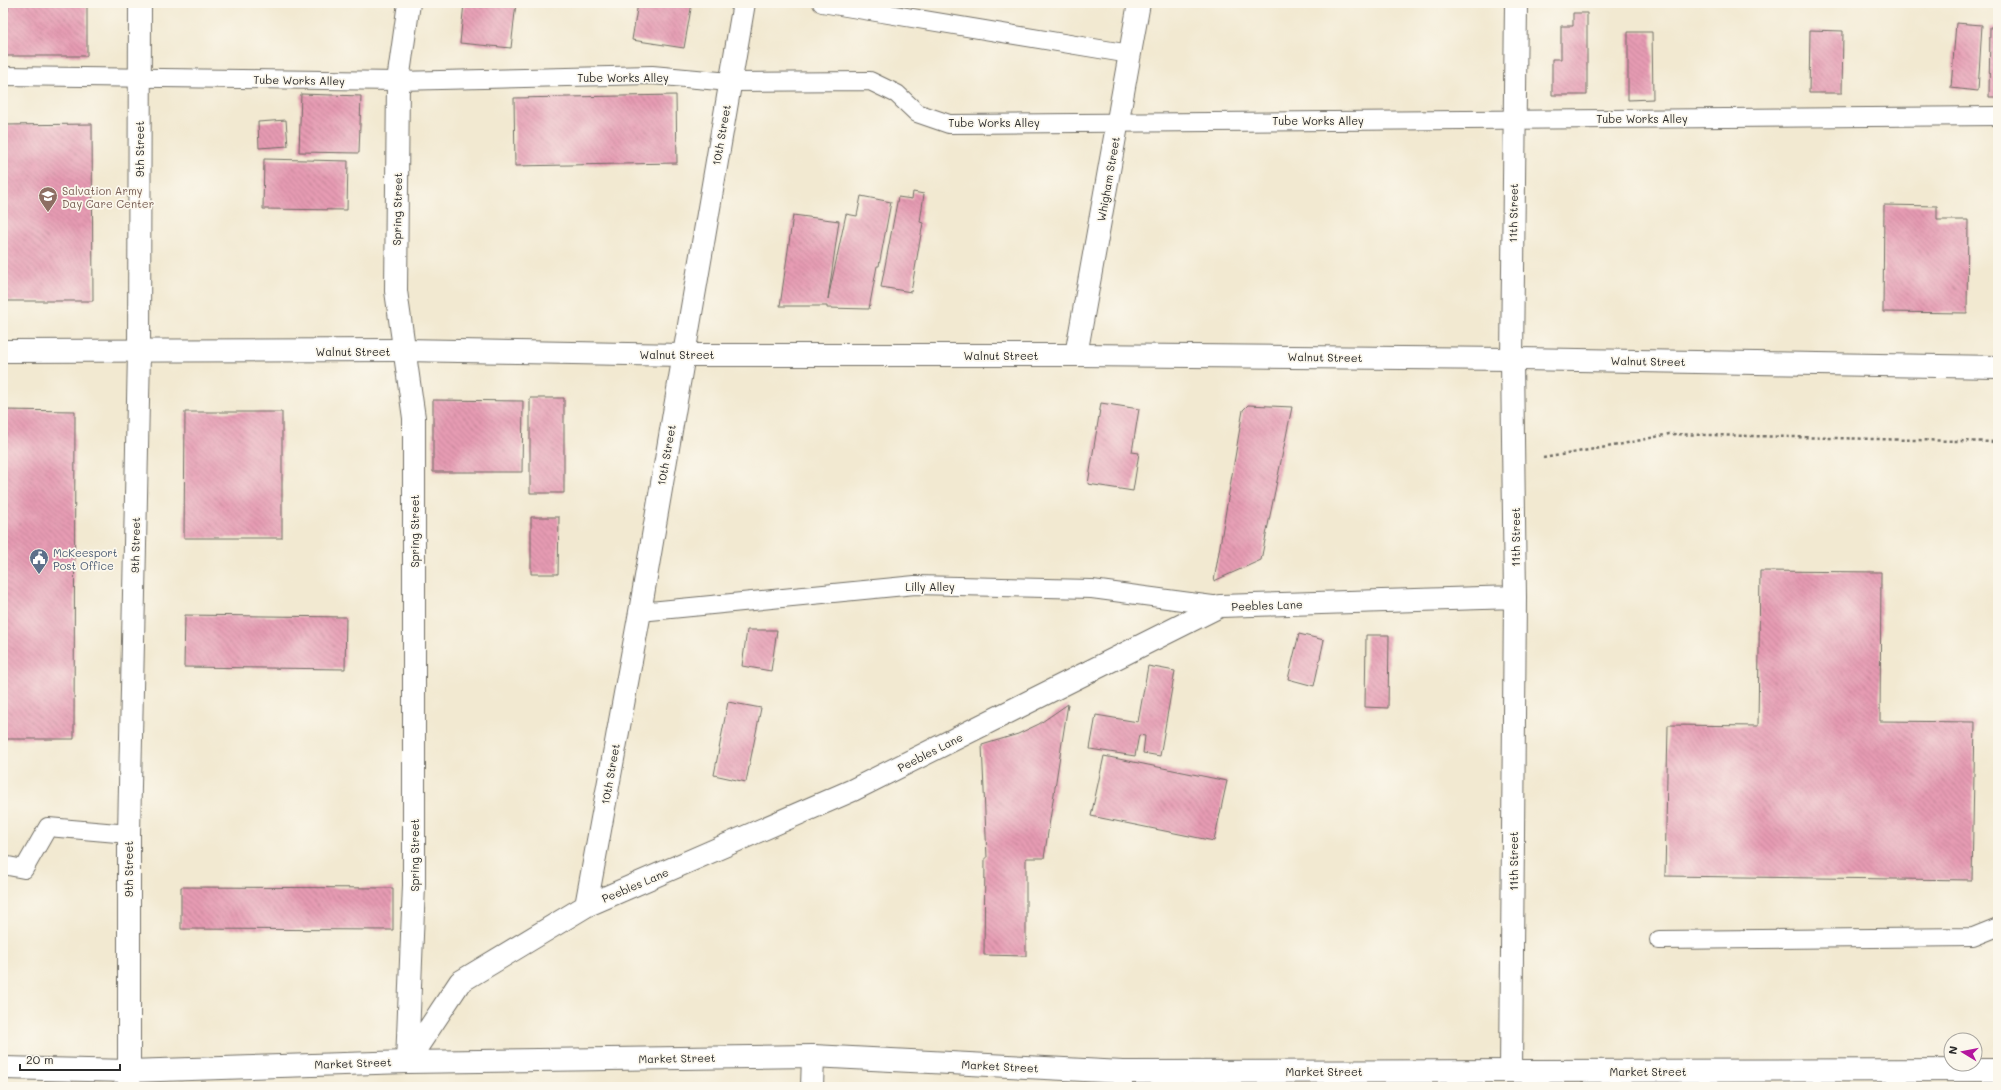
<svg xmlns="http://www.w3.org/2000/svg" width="2001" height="1090" font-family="Mali,sans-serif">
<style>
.building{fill:url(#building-back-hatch)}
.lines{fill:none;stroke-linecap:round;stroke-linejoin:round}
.service-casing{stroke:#716e65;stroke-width:20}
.minor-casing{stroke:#716e65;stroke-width:24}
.secondary-casing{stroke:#716e65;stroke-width:24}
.primary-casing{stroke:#716e65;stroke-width:24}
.path{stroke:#716e65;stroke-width:2.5;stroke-dasharray:3 3;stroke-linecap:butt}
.service{stroke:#fff;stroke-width:18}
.minor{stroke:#fff;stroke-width:22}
.secondary{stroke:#fff;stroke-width:22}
.primary{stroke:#fff;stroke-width:22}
.labels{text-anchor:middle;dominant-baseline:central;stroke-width:3.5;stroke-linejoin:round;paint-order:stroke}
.street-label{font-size:11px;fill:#2b2b2b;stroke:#fbf7ec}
.education-label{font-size:11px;fill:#785e54;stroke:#fbf7ec;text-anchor:start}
.service-label{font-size:11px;fill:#4e5e75;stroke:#fbf7ec;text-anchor:start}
</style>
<defs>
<pattern id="building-back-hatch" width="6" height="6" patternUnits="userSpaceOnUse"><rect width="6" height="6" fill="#e69bb3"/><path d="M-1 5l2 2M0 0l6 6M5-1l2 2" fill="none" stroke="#bb7f92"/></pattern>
</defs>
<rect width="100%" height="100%" fill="#fbf7ec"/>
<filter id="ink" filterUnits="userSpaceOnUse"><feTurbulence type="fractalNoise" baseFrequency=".025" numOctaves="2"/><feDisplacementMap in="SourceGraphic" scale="8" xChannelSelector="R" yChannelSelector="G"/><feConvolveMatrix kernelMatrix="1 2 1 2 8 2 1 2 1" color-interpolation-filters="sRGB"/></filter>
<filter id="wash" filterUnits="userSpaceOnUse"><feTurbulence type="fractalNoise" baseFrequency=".012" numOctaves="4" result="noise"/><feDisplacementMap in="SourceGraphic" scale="16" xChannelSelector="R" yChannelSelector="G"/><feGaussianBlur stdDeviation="0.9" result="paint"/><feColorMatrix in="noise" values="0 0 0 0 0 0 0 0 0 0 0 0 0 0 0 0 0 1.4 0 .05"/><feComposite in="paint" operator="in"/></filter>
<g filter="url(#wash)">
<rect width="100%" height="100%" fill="#f2e9d1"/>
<g id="blocks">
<path class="building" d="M8,3h79v53h-84v-45h5z
M464,3h52l-5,45 -51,-5z
M638,3h54l-8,45 -52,-8z
M1573,13h14v82h-35v-36h9v-33h12z
M1956,23l26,2 -4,66 -27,-3z
M1990,27h8v70h-9z
M1810,30l33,1 -1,62h-33z
M1628,32h24l1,67 -25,1z
M301,94l60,2 -2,57 -60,-1z
M676,95l1,68 -162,3 -1,-68z
M286,120l2,26 -29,2 -1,-26z
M92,124l1,177h-90v-176z
M264,159l84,2 -1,49 -84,-1z
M913,192l11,2 -4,28 3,1 -12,69 -30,-5 17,-90 14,2z
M861,196l30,6 -12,64h-2l-8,43 -42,-1v-2h-47l13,-91 46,6 -11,78 18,-85 11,2z
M1884,205l53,1v14h31l-1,93 -84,-1z
M530,398h34v95h-34z
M433,400l90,1 -1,71h-89z
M1101,403l38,6 -7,43 7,1 -6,38 -45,-7z
M1248,405l44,2 -31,153 -47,21 29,-171z
M3,410l72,1 -1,328h-71z
M185,412h97v126h-98z
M531,517h28l-1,57h-27z
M1760,571l121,1 -1,149 95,1 -3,158 -307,-4 3,-151 90,1z
M185,615l161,2 -1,52 -161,-2z
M747,630h30l-6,41 -29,-5z
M1299,634l25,6 -10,46 -26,-7z
M1366,635h23l-1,73 -23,-1z
M1148,666l27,5 -15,85 -17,-3 2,-17 -6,-1 -4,21 -45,-7 6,-34 42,7z
M728,702l33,6 -15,74 -32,-7z
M1068,704l-24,154h-18v98l-42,-1 1,-97h2l-5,-113 36,-11 21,-10z
M1104,756l123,25 -13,60 -123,-25z
M181,887l212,1v42l-212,-1z"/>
</g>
</g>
<g filter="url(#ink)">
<use href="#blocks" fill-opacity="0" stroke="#716e65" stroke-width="1"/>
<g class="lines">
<defs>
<path id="service" d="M822,3l308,51
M3,76l395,5 254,-6 78,7 140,-1 27,13 20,19 32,11 1049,-8
M640,612l275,-27 177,4 128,17
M3,865l21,4 24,-42 81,7
M1659,940l314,-3 25,-10
M1123,1072v15"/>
<path id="minor" d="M1076,355l63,-352
M586,906l54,-294 104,-609
M407,1062l53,-80 126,-76 267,-116 367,-184 295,-9
M407,1062l7,-177v-467l-18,-127 2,-210 11,-78
M1511,1071l4,-474 -3,-238 4,-356
M129,1087v-253l10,-482 1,-349
M812,1087l1,-31"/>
<path id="secondary" d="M3,1068l126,3 278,-9 406,-6 310,16 875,-2"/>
<path id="primary" d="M3,351l400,-1 280,5h393l436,4 486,8"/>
</defs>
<use href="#service" class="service-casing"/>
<use href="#minor" class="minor-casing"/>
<use href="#secondary" class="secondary-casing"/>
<use href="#primary" class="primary-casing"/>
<path class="path" d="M1543,458l75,-13 51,-11 329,8"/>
<use href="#service" class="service"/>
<use href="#minor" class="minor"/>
<use href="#secondary" class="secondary"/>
<use href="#primary" class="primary"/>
</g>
</g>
<defs>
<symbol id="school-pin" viewBox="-11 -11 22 30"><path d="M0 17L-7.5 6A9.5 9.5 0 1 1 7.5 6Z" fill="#8d6e63" stroke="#fbf7ec"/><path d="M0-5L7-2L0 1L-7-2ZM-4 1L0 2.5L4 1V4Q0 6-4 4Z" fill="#fff"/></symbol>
<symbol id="civic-pin" viewBox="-11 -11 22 30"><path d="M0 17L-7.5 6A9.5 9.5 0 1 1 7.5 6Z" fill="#5c6f8a" stroke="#fbf7ec"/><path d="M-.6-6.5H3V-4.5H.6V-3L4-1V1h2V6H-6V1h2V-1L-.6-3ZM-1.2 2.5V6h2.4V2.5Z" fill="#fff"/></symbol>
</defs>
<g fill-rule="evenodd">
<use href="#school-pin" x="37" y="185" width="22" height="30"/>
<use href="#civic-pin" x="28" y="547" width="22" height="30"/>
</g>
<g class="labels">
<g class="street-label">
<text x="623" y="77">Tube Works Alley</text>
<text transform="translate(299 80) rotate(1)">Tube Works Alley</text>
<text x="1642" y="118">Tube Works Alley</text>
<text x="1318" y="120">Tube Works Alley</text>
<text x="994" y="122">Tube Works Alley</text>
<text transform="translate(721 135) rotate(-80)">10th Street</text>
<text transform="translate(139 149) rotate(-90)">9th Street</text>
<text transform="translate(1108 179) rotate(-80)">Whigham Street</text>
<text transform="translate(397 209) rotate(-89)">Spring Street</text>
<text transform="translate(1513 213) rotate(-89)">11th Street</text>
<text x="353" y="351">Walnut Street</text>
<text x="677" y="354">Walnut Street</text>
<text x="1001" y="355">Walnut Street</text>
<text transform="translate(1325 357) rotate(1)">Walnut Street</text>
<text transform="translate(1648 361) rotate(1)">Walnut Street</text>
<text transform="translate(666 455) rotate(-80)">10th Street</text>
<text transform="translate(414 531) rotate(-90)">Spring Street</text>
<text transform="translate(1515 537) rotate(-90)">11th Street</text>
<text transform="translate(135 545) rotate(-89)">9th Street</text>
<text x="930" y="586">Lilly Alley</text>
<text transform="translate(1267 605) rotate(-2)">Peebles Lane</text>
<text transform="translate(930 752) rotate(-27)">Peebles Lane</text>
<text transform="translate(610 774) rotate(-80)">10th Street</text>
<text transform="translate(414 855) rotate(-90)">Spring Street</text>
<text transform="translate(1513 861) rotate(-90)">11th Street</text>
<text transform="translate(128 869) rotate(-90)">9th Street</text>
<text transform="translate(635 885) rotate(-23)">Peebles Lane</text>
<text transform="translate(677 1058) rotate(-1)">Market Street</text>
<text transform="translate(353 1063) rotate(-2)">Market Street</text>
<text transform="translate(1000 1066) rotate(3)">Market Street</text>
<text x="1324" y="1071">Market Street</text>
<text x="1648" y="1071">Market Street</text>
</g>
<g class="education-label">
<text x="62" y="190">Salvation Army<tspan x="62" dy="13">Day Care Center</tspan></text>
</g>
<g class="service-label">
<text x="53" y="552">McKeesport<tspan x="53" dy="13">Post Office</tspan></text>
</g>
</g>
<rect width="2001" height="1090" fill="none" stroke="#fbf7ec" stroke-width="16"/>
<g transform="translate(1963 1052) rotate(280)"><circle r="19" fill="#fbf7ec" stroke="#a8a59f"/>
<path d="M0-3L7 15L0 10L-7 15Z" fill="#b5179e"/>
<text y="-6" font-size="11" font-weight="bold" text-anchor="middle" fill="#2b2b2b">N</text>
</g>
<path d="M20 1064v6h100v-6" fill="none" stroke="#2b2b2b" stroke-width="2"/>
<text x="26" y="1064" font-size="12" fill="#2b2b2b" stroke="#fbf7ec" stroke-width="3" paint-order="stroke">20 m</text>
</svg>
